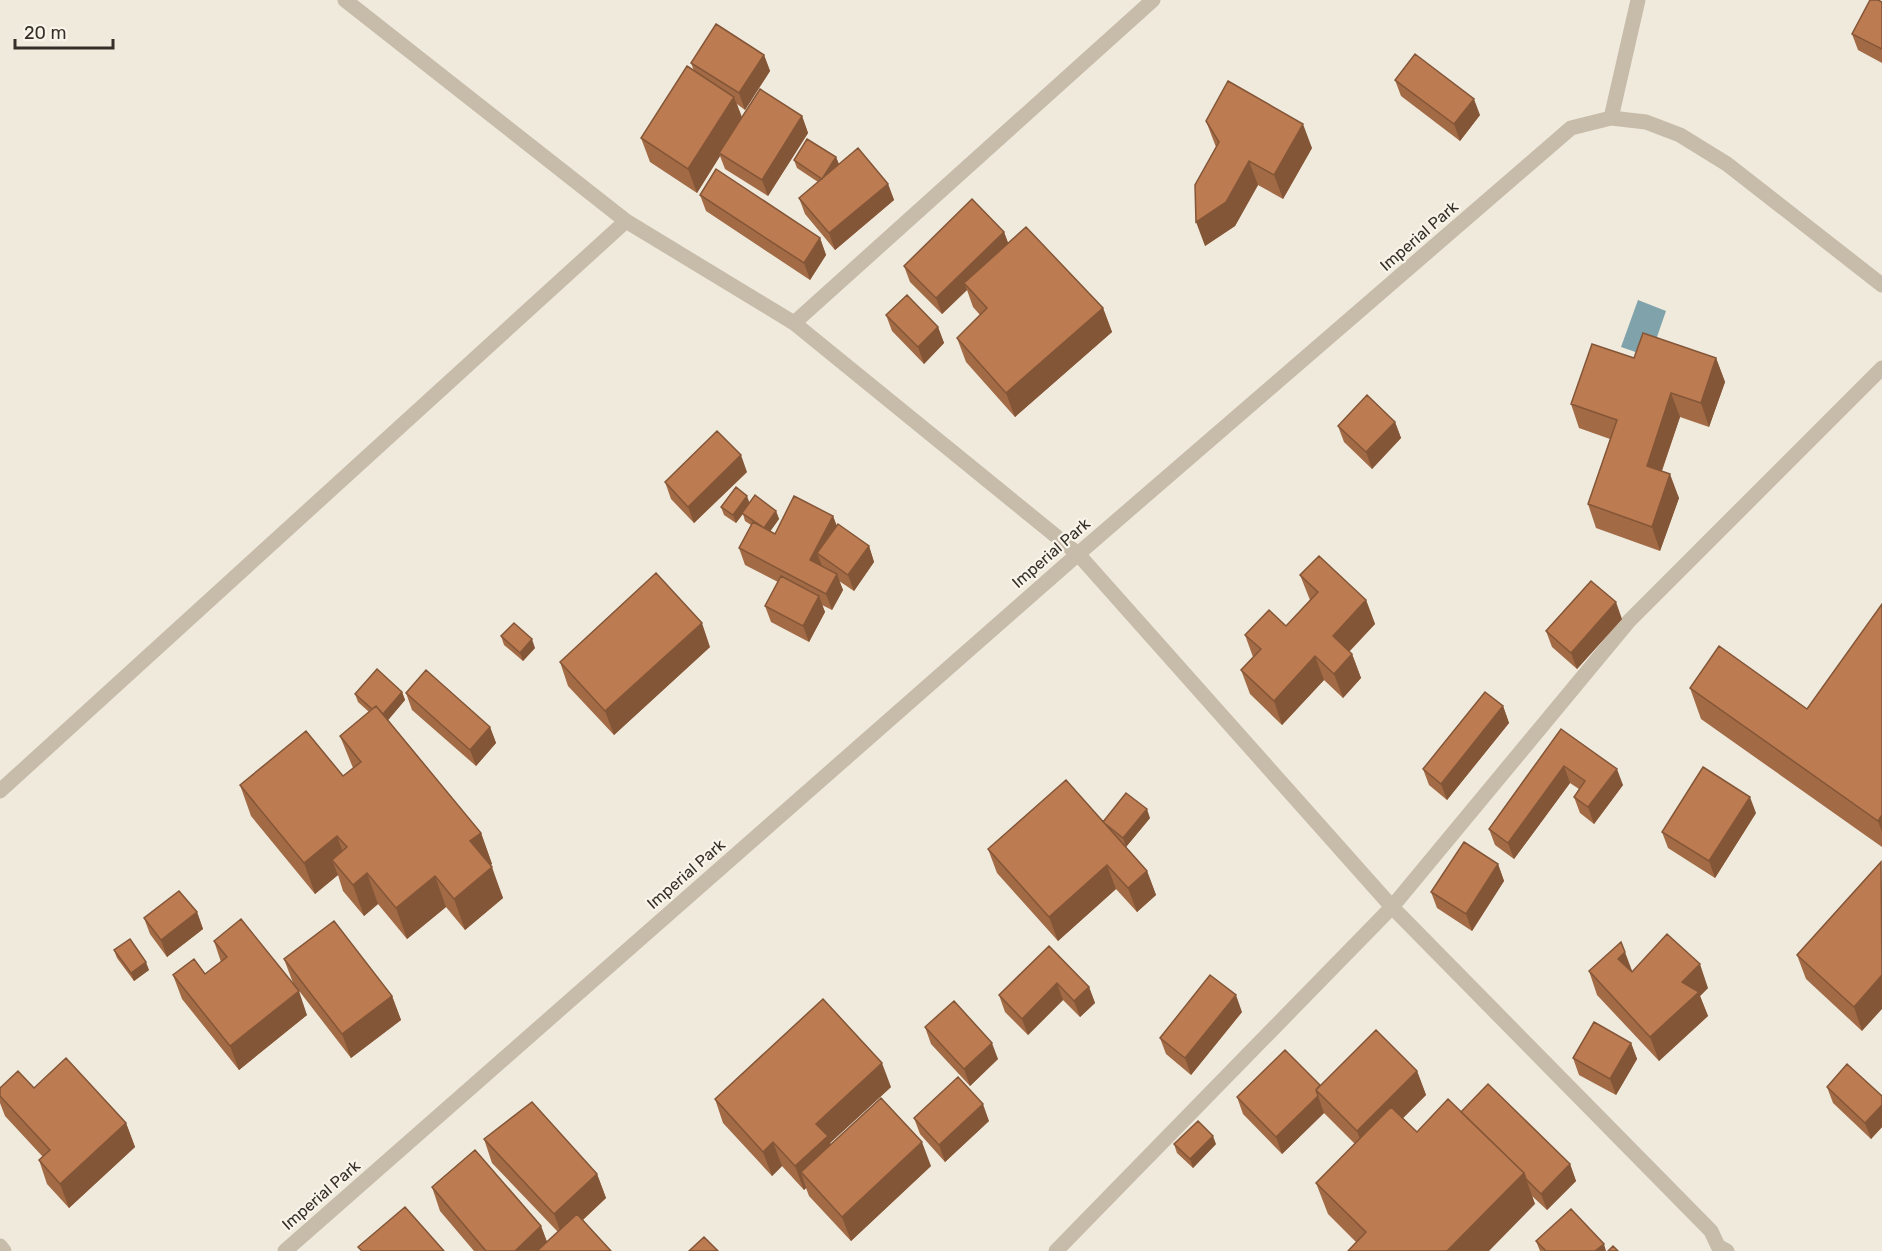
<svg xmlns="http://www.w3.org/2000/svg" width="1882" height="1251" font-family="Rubik,sans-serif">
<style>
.water{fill:#7fa2ab}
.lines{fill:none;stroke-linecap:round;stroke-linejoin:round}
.street{stroke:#c7bcaa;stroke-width:15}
.wall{fill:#a26a45}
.shaded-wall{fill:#845638}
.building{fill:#bc7b50;stroke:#845638;stroke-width:1.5}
.labels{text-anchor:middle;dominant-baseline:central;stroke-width:4.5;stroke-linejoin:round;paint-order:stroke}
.street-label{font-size:16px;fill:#362f29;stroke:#f8f4e9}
</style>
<rect width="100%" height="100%" fill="#f0eadd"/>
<path class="water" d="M1638,300l28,11 -16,46 -29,-10z"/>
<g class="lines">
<path class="street" d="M345,0l281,221 168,102 284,231 314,353 319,324 7,15 9,5
M1611,118l27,-118
M794,323l359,-323
M0,791l626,-570
M0,1246l4,5
M285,1251l793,-697 493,-426 40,-10 35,4 34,13 47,29 155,121
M1056,1251l336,-344 237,-286 253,-253"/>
</g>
<path class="wall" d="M1882,2v61l-24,-13 -6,-16z
M764,55l6,16 -25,39 -8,-6 5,13 60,-1 6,17 -40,63 -43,-27 -5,-13 -23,37 -47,-31 -9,-24 53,-67 -3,-8z
M1395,80l85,35 -20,26 -59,-45z
M1206,121l106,27 -29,51 -25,-14 -23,41 -30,20 11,-99z
M836,157l3,7 49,20 6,16 -59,50 -30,-36 -6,-16 19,-16 -21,-14 -3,-8z
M700,195l120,43 6,17 -16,25 -104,-69z
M1004,232l4,11 95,65 9,24 -97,85 -49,-55 -9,-24 23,-23 -7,-8 -6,-17 -25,24 -32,-32 -6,-16z
M886,315l52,12 6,16 -20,21 -32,-33z
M1634,358h82l9,24 -16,45 -29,-10 -18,54 17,27 -19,53 -64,-23 -8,-24 22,-65 -31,-11 -8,-24z
M1395,422l6,16 -29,31 -28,-27 -6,-16z
M747,472l-53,51 -23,-24 -6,-17z
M750,503l26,8 3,8 -9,12 5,3 58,-18 4,10 32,20 5,16 -20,29 -15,-10 4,9 -11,20 -10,-5 3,7 -16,30 -38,-20 -6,-16 13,-24 -33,-17 -6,-17 12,-23 -6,-4 -2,-7 -7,9 -12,-8 -3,-8z
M1300,575l66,25 9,24 -26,28 3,2 9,24 -18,20 -19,-18 -42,45 -32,-31 -9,-24 12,-13 -8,-22 41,-9 24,-26z
M1882,604v243l-181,-128 -11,-31 117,21z
M1622,619l-45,50 -25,-22 -6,-16z
M501,636l34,12 -12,13 -19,-16z
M710,647l-96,88 -46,-49 -8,-24z
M402,692l3,8 -17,20 93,113 11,31 -2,1 13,33 -38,32 -19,-23 -39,32 -29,-35 -14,12 -21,-25 -5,-16 -23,19 -64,-78 -11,-31 103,-9 10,-8 -13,-32 29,-24 -11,-10 -3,-8z
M406,693l84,34 6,16 -20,23 -64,-56z
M1503,706l6,17 -62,77 -18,-15 -6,-16z
M1561,729l62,56 -29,39 -14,-11 -6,-16 5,-8 -9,-6 -56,76 -19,-14 -6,-16z
M1756,813l-41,65 -47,-30 -6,-16z
M1150,818l-24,29 -3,-3 24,27 9,24 -19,17 -21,-23 -58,52 -61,-68 -9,-24 115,-27z
M1881,862l-19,169 -56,-52 -9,-24z
M1498,864l6,17 -32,50 -35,-23 -6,-16z
M197,912l6,17 -36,28 -17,-23 -6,-16z
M214,941l93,74 -68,55 -57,-71 -9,-24 32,-1 16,-12z
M1049,946l40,41 6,16 -15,14 -17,-17 -35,35 -23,-23 -6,-17z
M114,950l35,20 -15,11 -17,-23z
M284,959l108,37 9,24 -50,38 -58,-75z
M1589,971l43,1 76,16 -8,8 8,20 -49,45 -62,-66z
M1242,1012l-51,63 -25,-21 -6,-16z
M925,1027l73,32 -28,27 -39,-42z
M1631,1043l6,16 -21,36 -37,-20 -6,-17z
M1417,1071l9,24 -23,23 14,14 44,-20 109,52 6,17 -29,29 -15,-14 3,8 -179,38 -28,-28 -12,-31 39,-39 -31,-31 -42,41 -39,-40 -6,-17z
M891,1087l-61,56 1,1 100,22 -80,75 -42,-45 -3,-8 -2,2 -22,-24 -10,10 -49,-53 -8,-24z
M1827,1087l55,9v31l-11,12 -38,-36z
M0,1088h34l92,35 9,24 -66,61 -22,-24 -8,-24 4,-3 -38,-41 -5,-13z
M914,1118l75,3 -44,41 -25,-28z
M484,1139l113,35 9,24 -23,22 28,31h-137l-34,-40 -8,-24 109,39 6,16 11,-10 -66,-69z
M1174,1144h42l-23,24 -16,-15z
M1536,1241l70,10h-66z"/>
<path class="shaded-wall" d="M764,55l6,16 -25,39 -6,-17z
M734,97l9,24 -24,32 1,3 -23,37 -9,-24z
M1474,99l6,16 -20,26 -6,-17z
M802,116l6,17 -40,63 -6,-16z
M1303,124l9,24 -29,51 -9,-24z
M836,157l3,8 -17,14z
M1249,161l9,24 -23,41 -30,20 -9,-24z
M888,184l6,16 -59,50 -6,-17z
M1004,232l6,16 -46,35 3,7 -25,24 -6,-16z
M820,238l6,17 -16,25 -6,-17z
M1103,308l9,24 -97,85 -9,-24z
M938,327l6,16 -20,21 -6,-17z
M1716,358l9,24 -16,45 -8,-24z
M1671,393l9,24 -25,73 -8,-24z
M1395,422l6,16 -29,31 -6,-17z
M741,455l6,17 -53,51 -6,-16z
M1670,474l9,24 -19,53 -8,-24z
M747,496l3,8 -14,19 -3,-8z
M776,511l3,8 -12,17 -3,-8z
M833,516l6,17 -22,20 5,13 -12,-6z
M869,546l5,16 -20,29 -6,-16z
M837,574l6,16 -11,20 -6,-16z
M819,596l6,16 -16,30 -6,-16z
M1366,600l9,24 -34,36 -8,-24z
M1616,602l6,17 -45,50 -6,-16z
M702,623l8,24 -96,88 -9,-24z
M532,639l3,9 -12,13 -3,-8z
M1352,654l9,24 -18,20 -9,-24z
M1315,656l9,24 -42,45 -8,-24z
M402,692l3,8 -21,25 -3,-8z
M1503,706l6,17 -62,77 -6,-16z
M490,727l6,16 -20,23 -6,-16z
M1564,766l6,17 -56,76 -6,-16z
M1617,769l6,16 -29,39 -6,-17z
M1750,797l6,16 -41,65 -6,-17z
M1147,809l3,9 -24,29 -3,-9z
M1882,815v17l-4,-11z
M481,833l11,31 -11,8 -11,-31z
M337,836l11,30 -16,-6 6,15 -23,19 -11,-31z
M1498,864l6,17 -32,50 -6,-17z
M1107,865l9,24 -58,52 -9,-24z
M492,867l11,31 -38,32 -11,-31z
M1147,871l9,24 -19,17 -9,-24z
M367,873l11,31 -14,12 -11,-31z
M435,876l11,31 -39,32 -11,-31z
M197,912l6,17 -36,28 -6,-17z
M1625,952l9,24 -16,-17z
M146,962l3,8 -15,11 -3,-8z
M1700,964l8,24 -8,8 8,20 -49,45 -9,-24 32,-55z
M1882,975v34l-20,22 -8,-24z
M1057,983l6,17 -35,35 -6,-16z
M1089,987l6,16 -15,14 -6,-16z
M299,991l8,24 -68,55 -9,-24z
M1236,995l6,17 -51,63 -6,-17z
M392,996l9,24 -50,38 -9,-24z
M992,1043l6,16 -28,27 -6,-17z
M1631,1043l6,16 -21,36 -6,-16z
M882,1063l9,24 -61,56 6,17 -35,12 5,16 -2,2 -9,-24 21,-42z
M1417,1071l9,24 -60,60 -9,-24z
M1318,1096l6,17 -42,41 -6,-17z
M983,1104l6,17 -44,41 -6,-17z
M1882,1105v22l-11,12 -6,-16z
M126,1123l9,24 -66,61 -9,-24z
M1213,1136l3,8 -23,24 -3,-9z
M773,1142l9,24 -10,10 -9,-24z
M922,1142l9,24 -80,75 -9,-24z
M1570,1164l6,17 -29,29 -6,-16z
M1524,1173l11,31 -46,47h-42z
M597,1174l9,24 -43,40 -9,-24z
M541,1226l9,24 -2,1h-33z
M1604,1244l2,7h-11z"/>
<path class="building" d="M1870,0h8l4,2v47l-30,-15z
M716,24l48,31 -25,38 -48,-30z
M1415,54l59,45 -20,25 -59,-44z
M687,66l47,31 -46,72 -47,-31z
M1228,81l75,43 -29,51 -25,-14 -23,41 -30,20 -1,-37 24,-43 -13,-21z
M760,89l42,27 -40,64 -43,-27z
M807,139l29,18 -14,22 -28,-19z
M858,148l30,36 -59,49 -30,-35z
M716,169l104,69 -16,25 -104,-68z
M972,199l32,33 -68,66 -32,-32z
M1026,227l77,81 -97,85 -49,-55 30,-30 -23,-25z
M907,295l31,32 -20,20 -32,-32z
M1643,333l73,25 -15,45 -30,-10 -24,73 23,8 -18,53 -64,-23 29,-84 -46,-16 21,-60 42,14z
M1367,395l28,27 -29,30 -28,-26z
M717,431l24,24 -53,52 -23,-25z
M736,487l11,9 -14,19 -12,-8z
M755,495l21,16 -12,17 -22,-15z
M794,496l39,20 -23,44 27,14 -11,20 -87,-46 14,-26 22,12z
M838,524l31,22 -21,29 -31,-22z
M1319,556l47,44 -33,36 19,18 -18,20 -19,-18 -41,45 -33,-31 20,-21 -16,-14 24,-25 17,16 32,-34 -18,-17z
M656,573l46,50 -97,88 -45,-49z
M781,576l38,20 -16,30 -38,-20z
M1591,581l25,21 -45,51 -25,-22z
M1882,604v211l-4,6 -188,-133 29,-42 88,63z
M514,623l18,16 -12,14 -19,-17z
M377,669l25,23 -19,22 -7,-8 -4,3 -17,-15z
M426,670l64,57 -20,23 -64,-57z
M1485,692l18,14 -62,78 -18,-15z
M376,706l105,127 -11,8 22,26 -38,32 -19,-23 -39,32 -29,-35 -14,12 -21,-25 15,-13 -10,-11 -33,27 -64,-78 66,-54 37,45 18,-14 -21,-26z
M1561,729l56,40 -29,38 -14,-10 11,-16 -21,-15 -56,77 -19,-14z
M1703,767l47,30 -41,64 -47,-29z
M1066,780l81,91 -19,17 -21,-23 -58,52 -61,-68z
M1126,793l21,16 -24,29 -20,-16z
M1464,842l34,22 -32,50 -35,-22z
M1881,862l1,113 -28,32 -57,-52z
M179,891l18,21 -36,28 -17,-22z
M241,919l58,72 -69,55 -57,-71 21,-16 11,15 22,-17 -13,-16z
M334,921l58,75 -50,38 -58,-75z
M1667,934l33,30 -18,18 17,10 -49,45 -61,-66 32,-29 4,10 -7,7 14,13z
M130,939l16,23 -15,11 -17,-23z
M1049,946l40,41 -15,14 -17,-18 -35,36 -23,-24z
M1210,975l26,20 -51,63 -25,-20z
M823,999l59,64 -66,61 12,12 -33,30 -22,-24 -10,10 -48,-53z
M954,1001l38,42 -28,26 -39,-42z
M1594,1022l37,21 -21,36 -37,-21z
M1376,1030l41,41 -60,60 -41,-41z
M1285,1050l35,35 -4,5 2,6 -42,41 -39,-40z
M66,1058l60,65 -66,61 -21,-24 11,-10 -50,-54v-8l18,-17 16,17z
M1847,1064l35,32v9l-17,18 -38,-36z
M958,1077l25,27 -44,41 -25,-27z
M1488,1084l82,80 -29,30 -15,-15 -2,-6 -63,-61z
M881,1098l41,44 -80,75 -41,-45z
M1448,1099l76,74 -77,78h-99l18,-19 -50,-49 75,-76 26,25z
M532,1102l65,72 -43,40 -70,-75z
M1198,1121l15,15 -23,23 -16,-15z
M475,1150l66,76 -26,25h-29l-54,-64z
M405,1207l39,44h-82l-4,-4z
M1571,1209l33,35 -9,7h-49l-10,-10z
M577,1214l34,37h-74z
M704,1237l14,14h-29z
M1613,1246l5,5h-10z"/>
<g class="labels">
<g class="street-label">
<text transform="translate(1419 236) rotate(-41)">Imperial Park</text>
<text transform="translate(1051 553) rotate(-41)">Imperial Park</text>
<text transform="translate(686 874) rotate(-41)">Imperial Park</text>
<text transform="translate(321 1195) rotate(-41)">Imperial Park</text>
</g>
</g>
<path d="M15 39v9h98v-9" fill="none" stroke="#362f29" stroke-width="3"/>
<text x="24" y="39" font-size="18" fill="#362f29" stroke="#f8f4e9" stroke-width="4.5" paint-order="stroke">20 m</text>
</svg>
